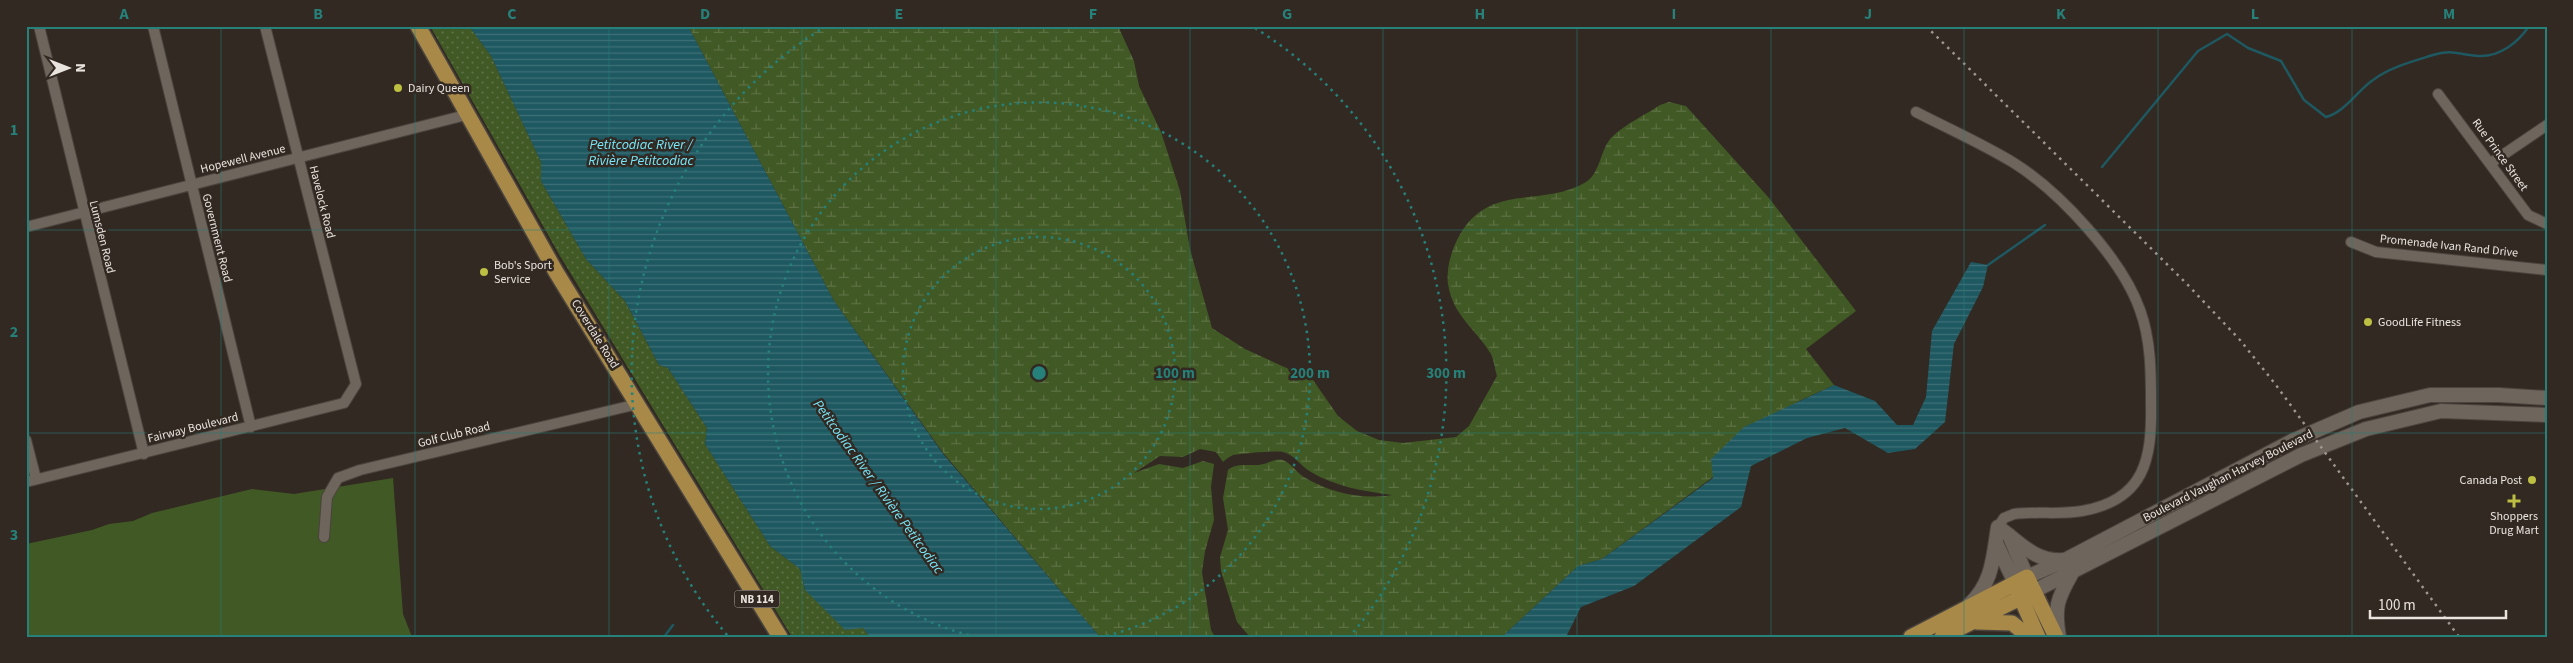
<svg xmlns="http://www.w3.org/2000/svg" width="2573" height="663" font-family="'Source Sans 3',sans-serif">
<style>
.grass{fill:#415925}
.wetland{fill:url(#wetland-marsh)}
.park{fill:url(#park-dots)}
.water{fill:url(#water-rules)}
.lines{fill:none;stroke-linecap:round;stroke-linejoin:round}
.stream{stroke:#1e5861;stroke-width:2.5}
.street-casing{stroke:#4b443e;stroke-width:12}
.secondary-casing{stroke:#4b443e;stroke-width:16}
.primary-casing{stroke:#4b443e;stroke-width:18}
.street{stroke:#6e655c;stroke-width:10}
.secondary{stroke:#6e655c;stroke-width:14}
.primary{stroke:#a88948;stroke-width:15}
.rail{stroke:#9e9791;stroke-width:2.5;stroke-dasharray:2.5 5;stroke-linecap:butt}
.grid{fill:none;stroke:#258179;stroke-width:1;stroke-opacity:0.55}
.ring{fill:none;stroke:#258179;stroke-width:2.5;stroke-dasharray:2.5 5}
.poi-dot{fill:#bdbf43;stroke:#322922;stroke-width:2}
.labels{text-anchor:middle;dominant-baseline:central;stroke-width:5;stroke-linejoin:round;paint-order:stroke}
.shield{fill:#322922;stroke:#b3aca6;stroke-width:1}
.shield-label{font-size:11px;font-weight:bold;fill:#eae4df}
.poi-label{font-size:12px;fill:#eae4df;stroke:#322922;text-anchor:start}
.street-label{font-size:12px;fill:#eae4df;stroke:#322922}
.water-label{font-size:14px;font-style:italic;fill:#77e6f9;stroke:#322922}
.centre{fill:#258179;stroke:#322922;stroke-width:2.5}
.ring-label{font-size:15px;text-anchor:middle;font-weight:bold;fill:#258179;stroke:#322922;stroke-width:5;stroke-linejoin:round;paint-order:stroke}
.neatline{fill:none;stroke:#258179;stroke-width:2}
.grid-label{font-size:16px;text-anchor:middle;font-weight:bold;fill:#258179}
</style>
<defs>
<pattern id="wetland-marsh" width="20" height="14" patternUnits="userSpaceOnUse" patternTransform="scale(1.25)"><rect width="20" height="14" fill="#415925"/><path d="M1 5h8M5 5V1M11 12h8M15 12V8" fill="none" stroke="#5d7144"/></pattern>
<pattern id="park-dots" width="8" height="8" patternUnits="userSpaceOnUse" patternTransform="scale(1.25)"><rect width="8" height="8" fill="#415925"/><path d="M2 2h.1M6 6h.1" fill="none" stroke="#5d7144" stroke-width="1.8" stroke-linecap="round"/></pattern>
<pattern id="water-rules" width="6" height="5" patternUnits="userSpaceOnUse" patternTransform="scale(1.25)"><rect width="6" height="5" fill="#1e5861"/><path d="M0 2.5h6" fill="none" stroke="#3f7077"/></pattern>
</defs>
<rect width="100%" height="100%" fill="#322922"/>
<path class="grass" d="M393,478l10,136 9,23h-386v-93l66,-14 17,-6 24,-3 19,-8 100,-24 42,5z"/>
<path class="wetland" d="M688,26h430l16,35 5,25 22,46 19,59 10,58 22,79 33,21 68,31 25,36 19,15 22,9 24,3 53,-6 13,-11 28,-50c-2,-6 -3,-16 -6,-22 -16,-26 -38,-38 -43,-70 -2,-14 3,-32 9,-44 30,-60 84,-31 129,-58 15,-10 14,-33 26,-45 13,-13 33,-22 48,-32l9,-3 17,4 83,92 87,113 -50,38 28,36 -37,17 -84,75 -111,82 -24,7 -74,69 -6,2h-248l-13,-15 -16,-51 -1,-14 8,-27 -5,-32 5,-28c9,-8 25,-3 36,-6 7,-2 12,-6 19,-4 8,3 13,12 21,17 26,16 59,23 88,18 -28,-4 -56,-8 -81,-23 -11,-6 -16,-17 -28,-20 -5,-2 -45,2 -50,3 -4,2 -7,4 -10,7l-7,-10 -16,-3 -17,8 -23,-1 -26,17 25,-9 24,4 20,-7 11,3 -3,23 3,33 -9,31 -3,21 9,58 4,7h-115l-156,-183 -110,-153z"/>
<path class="park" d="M430,26h39l22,30 50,106v19l45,78 39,42 34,64 9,3 39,60 -2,16 65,102 30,23 5,21 58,38 7,9h-78l-232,-381z"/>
<path class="water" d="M469,26h219l146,275 110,154 156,182h-230l-7,-9 -18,2 -40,-40 -5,-21 -30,-23 -65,-102 2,-16 -39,-60 -9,-3 -34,-64 -39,-42 -45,-78v-19l-50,-106z
M1971,262l17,3 -5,22 -29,57 -9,78 -30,27 -27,4 -43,-25 -38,10 -56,28 -10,41 -107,79 -53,21 -15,30h-68l6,-2 74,-69 24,-7 111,-81 -2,-19 33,-32 90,-42 41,16 22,24h16l13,-28 6,-66z"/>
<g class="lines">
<path class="stream" d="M2102,167l96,-116 29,-17 21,14 33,13 23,39 22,17c19,-5 31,-26 47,-37 17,-13 41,-19 60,-25 19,-6 27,0 46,1 20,1 39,-13 50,-30
M1988,265l57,-40
M664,637l9,-12"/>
<defs>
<path id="street" d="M39,26l105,428
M153,26l98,401
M2438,94l90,121 19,9
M1916,112c33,17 67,32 98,51 46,29 108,96 126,147 11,30 11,63 11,94 1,55 -6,96 -69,107 -22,4 -46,0 -68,3l-10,4 -6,9
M2491,163l56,-38
M26,227l440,-112
M2351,242l25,10 171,18
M26,440l10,39
M26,482l318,-79 12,-19 -91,-358
M324,537l3,-40 11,-19 22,-8 278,-66"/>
<path id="secondary" d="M2009,535l18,42 38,-17 227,-119 67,-29 71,-17h69l48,3
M1996,543l19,40
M2034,591l267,-136 65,-26 75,-18 106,4
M1969,605c24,-22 24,-48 29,-78 22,15 36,35 65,33
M2059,637c-5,-29 -2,-38 13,-64"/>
<path id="primary" d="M418,26l138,246 224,365
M2017,589l21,48
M1977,622l35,1 17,14
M1911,637l116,-60 29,60
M1942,637l92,-46"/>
</defs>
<use href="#street" class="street-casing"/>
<use href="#secondary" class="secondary-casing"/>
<use href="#primary" class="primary-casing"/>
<use href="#street" class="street"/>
<use href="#secondary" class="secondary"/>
<use href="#primary" class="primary"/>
<path class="rail" d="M1926,26l260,257 54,57 36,45 183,252"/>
</g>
<path class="grid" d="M221,26v611M415,26v611M609,26v611M802,26v611M996,26v611M1190,26v611M1383,26v611M1577,26v611M1771,26v611M1964,26v611M2158,26v611M2352,26v611M26,230h2521M26,433h2521"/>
<g class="ring">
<circle cx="1039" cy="373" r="136"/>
<path d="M976 637A271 271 0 1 1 1102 637"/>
<path d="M727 635A407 407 0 0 1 823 28M1255 28A407 407 0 0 1 1351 635"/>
</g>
<g class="poi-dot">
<circle cx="398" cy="88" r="5"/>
<circle cx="484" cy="272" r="5"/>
<circle cx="2368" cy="322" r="5"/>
<circle cx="2532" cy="480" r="5"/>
<path d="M2511.5 493.5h5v5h5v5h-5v5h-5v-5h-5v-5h5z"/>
</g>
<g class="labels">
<rect class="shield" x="734.5" y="590.5" width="45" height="17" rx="4"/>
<g class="shield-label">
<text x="757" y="599">NB 114</text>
</g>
<g class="poi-label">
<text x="408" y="88">Dairy Queen</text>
<text x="494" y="265">Bob's Sport<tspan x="494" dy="14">Service</tspan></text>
<text x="2378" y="322">GoodLife Fitness</text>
<text x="2522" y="480" text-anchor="end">Canada Post</text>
<text x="2514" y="516" text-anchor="middle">Shoppers<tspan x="2514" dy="14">Drug Mart</tspan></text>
</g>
<g class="street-label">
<text transform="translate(2500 155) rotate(54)">Rue Prince Street</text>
<text transform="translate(243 159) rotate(-14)">Hopewell Avenue</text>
<text transform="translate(322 202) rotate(76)">Havelock Road</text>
<text transform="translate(102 237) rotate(76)">Lumsden Road</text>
<text transform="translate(217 238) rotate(76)">Government Road</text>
<text transform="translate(2449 246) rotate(6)">Promenade Ivan Rand Drive</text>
<text transform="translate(595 334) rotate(58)">Coverdale Road</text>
<text transform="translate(193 428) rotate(-14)">Fairway Boulevard</text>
<text transform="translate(454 435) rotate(-14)">Golf Club Road</text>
<text transform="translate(2228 476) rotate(-27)">Boulevard Vaughan Harvey Boulevard</text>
</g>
<g class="water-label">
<text x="641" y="145">Petitcodiac River /<tspan x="641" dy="16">Rivière Petitcodiac</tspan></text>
<text transform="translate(878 487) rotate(54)">Petitcodiac River / Rivière Petitcodiac</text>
</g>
</g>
<circle cx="1039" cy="373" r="8" class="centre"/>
<g class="ring-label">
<text x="1175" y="378">100 m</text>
<text x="1310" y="378">200 m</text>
<text x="1446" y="378">300 m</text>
</g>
<rect width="2573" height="663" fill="none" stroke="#322922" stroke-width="55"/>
<g transform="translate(68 68) rotate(90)" stroke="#322922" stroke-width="4" paint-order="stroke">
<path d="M0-4L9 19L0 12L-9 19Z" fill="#eae4df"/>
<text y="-8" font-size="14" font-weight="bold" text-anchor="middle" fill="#eae4df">N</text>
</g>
<path d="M2370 610v8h136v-8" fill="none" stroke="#eae4df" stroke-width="2.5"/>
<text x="2378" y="610" font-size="15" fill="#eae4df" stroke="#322922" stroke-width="4" paint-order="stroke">100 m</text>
<rect x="28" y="28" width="2518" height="608" class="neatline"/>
<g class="grid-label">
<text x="124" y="19">A</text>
<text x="318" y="19">B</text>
<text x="512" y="19">C</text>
<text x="705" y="19">D</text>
<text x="899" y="19">E</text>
<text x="1093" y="19">F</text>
<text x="1287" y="19">G</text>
<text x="1480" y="19">H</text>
<text x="1674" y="19">I</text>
<text x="1868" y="19">J</text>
<text x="2061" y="19">K</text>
<text x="2255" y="19">L</text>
<text x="2449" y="19">M</text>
<text x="14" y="135">1</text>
<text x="14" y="337">2</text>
<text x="14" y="540">3</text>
</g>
</svg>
